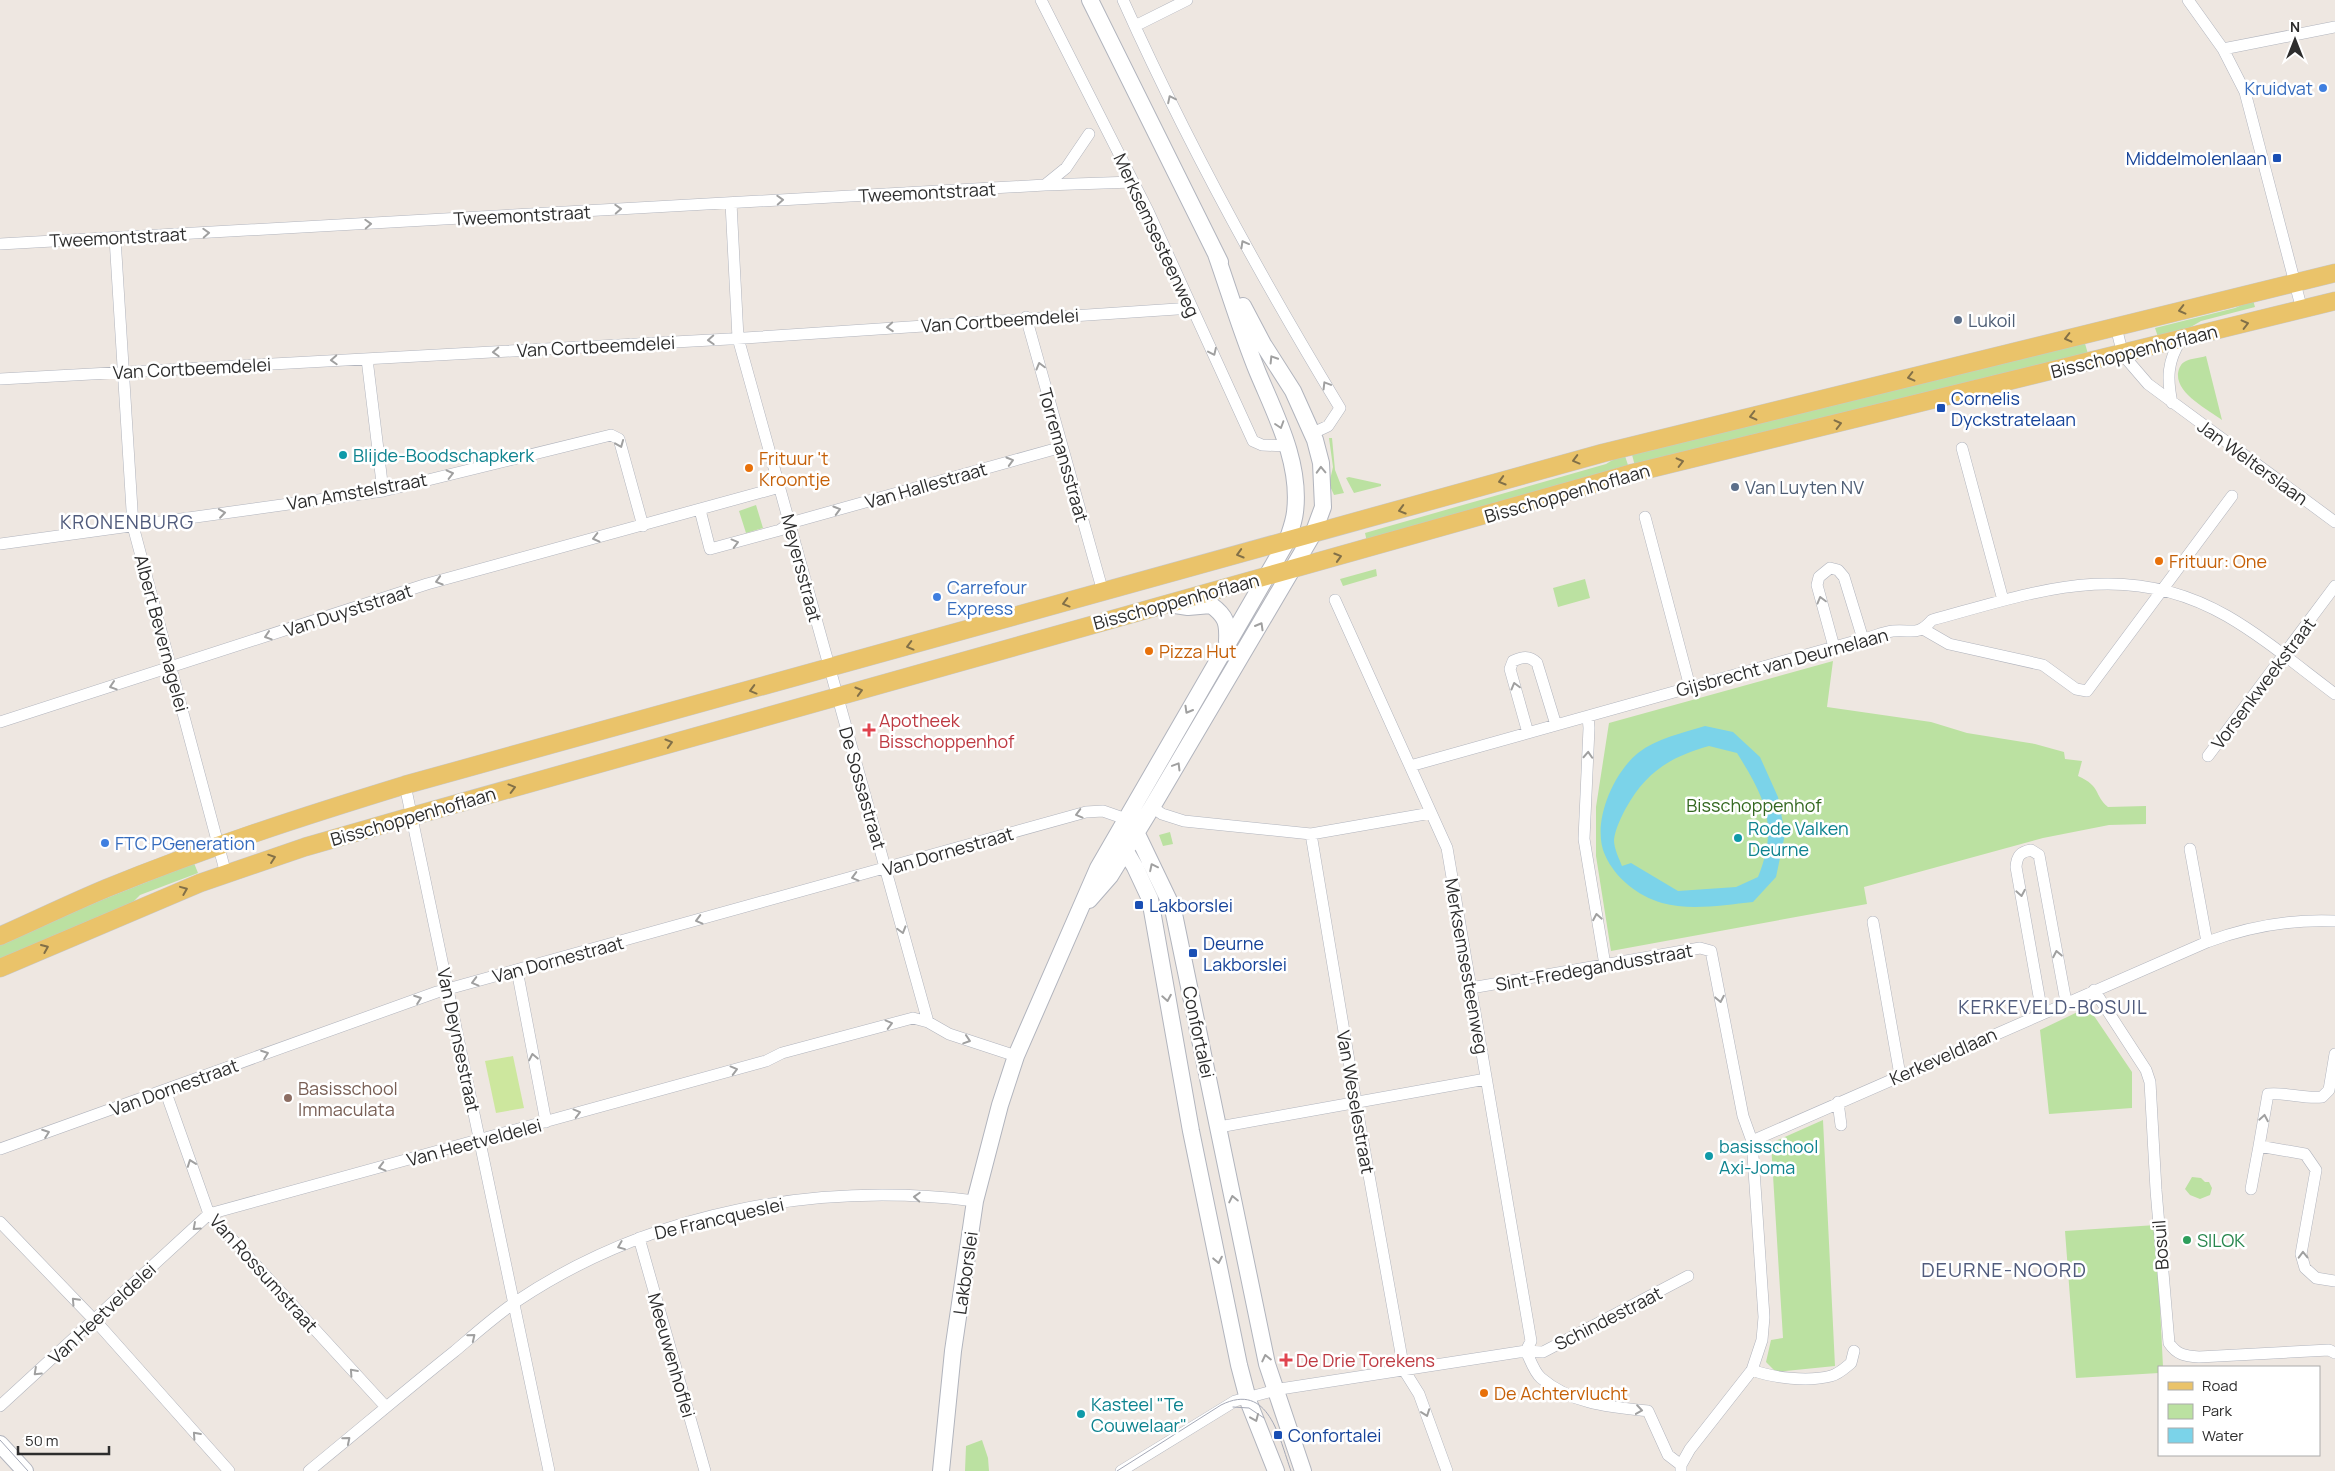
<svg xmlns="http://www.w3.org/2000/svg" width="2335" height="1471" font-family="Manrope,sans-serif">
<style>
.green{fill:#bbe1a1}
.pitch{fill:#cde79e}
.water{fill:#7bd3e9;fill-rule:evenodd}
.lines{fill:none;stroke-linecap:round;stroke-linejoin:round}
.street-casing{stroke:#b1b4bd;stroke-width:12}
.secondary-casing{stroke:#b1b4bd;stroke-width:18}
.primary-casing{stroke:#c8c8c8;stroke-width:19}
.street{stroke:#fff;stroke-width:11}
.secondary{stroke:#fff;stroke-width:16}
.primary{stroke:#eac36a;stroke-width:18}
.tram{stroke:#a4a8b6;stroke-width:1}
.oneway{stroke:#a0a0a0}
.oneway2{stroke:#827048}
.shop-dot{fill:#3f7fe0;stroke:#fff;stroke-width:2}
.transit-dot{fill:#1a4fb4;stroke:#fff;stroke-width:2}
.service-dot{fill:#5c6f8a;stroke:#fff;stroke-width:2}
.culture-dot{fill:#0f9aa8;stroke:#fff;stroke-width:2}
.food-dot{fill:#e8710a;stroke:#fff;stroke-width:2}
.health-dot{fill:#e0444e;stroke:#fff;stroke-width:2}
.education-dot{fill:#8d6e63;stroke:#fff;stroke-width:2}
.leisure-dot{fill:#2e9e5b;stroke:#fff;stroke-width:2}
.labels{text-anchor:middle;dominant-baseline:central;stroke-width:5;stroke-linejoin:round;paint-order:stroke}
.shop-label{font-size:18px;fill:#366cbe;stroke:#fff;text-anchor:start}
.transit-label{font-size:18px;fill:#164399;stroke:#fff;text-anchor:start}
.street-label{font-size:18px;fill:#2d2d2d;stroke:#fff}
.service-label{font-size:18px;fill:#4e5e75;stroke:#fff;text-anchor:start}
.culture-label{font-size:18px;fill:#0d838f;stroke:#fff;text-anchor:start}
.food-label{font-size:18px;fill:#c56008;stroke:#fff;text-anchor:start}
.health-label{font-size:18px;fill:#be3a42;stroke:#fff;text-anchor:start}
.park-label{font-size:18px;fill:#346820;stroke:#fff}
.education-label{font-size:18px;fill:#785e54;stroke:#fff;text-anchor:start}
.leisure-label{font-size:18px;fill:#27864d;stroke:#fff;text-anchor:start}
.neighbourhood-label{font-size:19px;letter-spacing:1px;fill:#505b7c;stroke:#fff}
.quarter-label{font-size:20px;letter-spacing:1px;fill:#505b7c;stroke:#fff}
</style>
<rect width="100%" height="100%" fill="#eee7e1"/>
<path class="green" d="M2253,300l2,7 -54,14 -17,10 -26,6 -3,-9 80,-20z
M2084,340l4,14 -453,112 -4,-15z
M2206,356l16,64c-14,-11 -46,-26 -44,-47 1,-5 3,-10 8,-12 6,-3 14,-3 20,-5z
M1329,438h3l3,32 9,23 -10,2 -5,-11 4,-17z
M1624,453l5,15 -262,74 -2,-9 241,-69z
M1349,477l32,7v2l-27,7 -8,-15z
M756,505l7,23 -17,5 -7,-22z
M1376,569l1,7 -34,10 -3,-7z
M1585,579l5,19 -32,9 -5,-19z
M1833,661l-6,46 104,15 36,11 68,11 29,8 1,7 17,2 -4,15c24,11 15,18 30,31l38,-1v18l-37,1 -66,13 -179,49 3,17 -256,47 -15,-95v-49l13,-84z
M1170,832l3,12 -10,2 -4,-11z
M194,863l4,10 -58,22 -11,11 -129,58v-20l57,-26z
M2088,1007l44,65v36l-83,6 -9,-84z
M1823,1120l12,246 -59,6 -10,-10 5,-22 12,-2 -12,-195z
M2192,1177l9,1 4,4h4l3,6 -2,7 -10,4 -10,-4 -5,-6z
M2156,1225l7,142h-4v6l-83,5 -11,-147z
M982,1440l6,18 1,13h-24l1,-25z"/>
<path class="pitch" d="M513,1056l11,52 -28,5 -11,-52z"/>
<path class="water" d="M1705,726l28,6 27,25 18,40 7,37 -9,43 -23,25c-29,3 -63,9 -91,1 -24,-7 -47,-25 -57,-48 -14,-31 8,-82 33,-102 19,-15 45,-20 67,-27zM1709,746l28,7c28,45 42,72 21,124l-22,10 -58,4 -47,-28 -9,3c-3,-8 -8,-17 -8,-26 1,-10 7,-23 12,-32 20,-36 44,-51 83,-62z"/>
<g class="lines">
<defs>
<path id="street" d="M1041,0l107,211 105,230 9,4 25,1
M1123,0c63,141 137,276 217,408l-12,18 -15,7
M2188,0l35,49 22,43 57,218
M1135,26l52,-26
M2223,49l112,-22
M1045,185l21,-17 23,-34
M731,203l7,135 190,684
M115,238l18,288 93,348
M0,244l1045,-59 88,-3
M1026,317l77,275
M2116,327l7,28 25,29 187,138
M367,359l16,132
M0,379l729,-40 463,-31
M2172,403c-5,-24 -5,-42 9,-63
M1962,448l41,152
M700,510l10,39 70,-19 10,-7 272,-76
M1645,517l45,170
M0,544l383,-53 228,-56 8,4 24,87
M1335,600l112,248 84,493 -5,10
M1923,629l26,15 94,21 33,24 11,2 145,-195
M1834,647l-17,-62 2,-8 11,-9 8,2 6,7 19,62
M1588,716l1,12 -5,111 21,126
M0,722l427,-138 353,-97
M1528,733l-18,-64 3,-8c9,-4 16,-6 24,2l19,62
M2208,756l127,-170
M1410,766l453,-127c10,-2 20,-7 30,-8 19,-2 24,6 39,-11 103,-28 193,-63 295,-4 38,22 73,52 108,78
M405,785l144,686
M1152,807l10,7 22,7 127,13 120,-21
M1311,834l45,269 48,267 15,24 28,77
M2190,849l17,93
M1873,922l27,153
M517,970l29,152
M1471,988l229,-40 11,3 32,165 9,25 12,176 -2,23 -10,30 -62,79 -9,16
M2094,990l52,80 4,12 6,108 13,153c8,12 16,13 30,14l130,-7 6,3
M2042,1013l-26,-146c1,-11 4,-15 15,-17l8,5 27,147
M2335,1054l-6,36 -7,7c-19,2 -36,-5 -54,-3l-9,52 46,8 11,16 -15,84 4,14 11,10 19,3
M165,1090l44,124 177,193
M1838,1102l3,23
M1219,1127l267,-48
M1752,1141l455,-199c43,-16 83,-23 128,-21
M0,1149l437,-157 649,-180 17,-1 23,8
M2251,1189l8,-43
M0,1222l100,104 129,145
M639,1238l66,233
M1526,1351c4,8 8,21 15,27 30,26 70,29 107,33l20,44 13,10v6
M1752,1370c21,8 56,12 79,6 8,-2 14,-8 20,-13l3,-12
M0,1406l209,-192 557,-153 16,-8 131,-35 15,4 21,12 67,22
M309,1471c49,-40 97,-81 146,-120 20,-17 40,-35 62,-50 133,-89 300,-120 458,-100
M1121,1471l114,-70 45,-12 246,-38 17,1 145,-76"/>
<path id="secondary" d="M1090,0l130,262
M1175,605l13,2 23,-2c15,11 17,18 16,36
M1136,832l37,77 94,455 36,107
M1121,843l14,24 15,32 41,232 48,234 10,38 27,68
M1089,900l21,-24 42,-69 161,-273 10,-27 -2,-44 -6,-23 -22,-49 -30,-47 -20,-38
M0,1444l25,27
M941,1471l12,-120 22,-150 25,-96 16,-49 82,-188 189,-327c3,-9 7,-19 8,-29 6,-49 -19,-96 -37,-139 -16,-39 -28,-79 -42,-119"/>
<path id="primary" d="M0,936c36,-16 71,-33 107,-48 98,-40 197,-72 298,-103l1198,-332 732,-180
M0,968l200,-85 105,-36 108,-31 1220,-343 702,-172"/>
</defs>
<use href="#street" class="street-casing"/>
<use href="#secondary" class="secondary-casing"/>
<use href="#primary" class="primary-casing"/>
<use href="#street" class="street"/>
<use href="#secondary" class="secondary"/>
<use href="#primary" class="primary"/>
<path class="tram" d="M1233,1407l16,1 15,10
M0,1440l28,31
M1117,1471l104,-66c48,-24 58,33 70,66"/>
</g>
<defs><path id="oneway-chevron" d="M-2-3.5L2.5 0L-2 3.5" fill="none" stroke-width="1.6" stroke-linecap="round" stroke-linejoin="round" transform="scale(1.25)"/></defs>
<g class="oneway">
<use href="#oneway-chevron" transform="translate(1171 99) rotate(-116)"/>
<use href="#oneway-chevron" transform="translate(780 200) rotate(-3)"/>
<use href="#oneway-chevron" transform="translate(618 209) rotate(-3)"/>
<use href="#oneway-chevron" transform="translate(368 224) rotate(-3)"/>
<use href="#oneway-chevron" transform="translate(206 233) rotate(-3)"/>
<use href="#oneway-chevron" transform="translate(1244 244) rotate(-119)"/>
<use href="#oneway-chevron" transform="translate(890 327) rotate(176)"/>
<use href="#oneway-chevron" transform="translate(711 340) rotate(177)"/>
<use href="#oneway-chevron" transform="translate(496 352) rotate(177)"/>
<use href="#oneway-chevron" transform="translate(1213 352) rotate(65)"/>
<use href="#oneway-chevron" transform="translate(1273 359) rotate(-122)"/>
<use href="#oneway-chevron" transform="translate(334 360) rotate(177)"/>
<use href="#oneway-chevron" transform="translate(1040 366) rotate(-105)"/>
<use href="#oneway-chevron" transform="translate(1326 385) rotate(-121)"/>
<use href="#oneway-chevron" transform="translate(1280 425) rotate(72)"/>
<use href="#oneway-chevron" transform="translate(620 444) rotate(68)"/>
<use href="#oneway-chevron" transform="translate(1010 461) rotate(-16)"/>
<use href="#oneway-chevron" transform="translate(1321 470) rotate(-92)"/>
<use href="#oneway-chevron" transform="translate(450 474) rotate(-14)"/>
<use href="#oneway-chevron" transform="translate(837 510) rotate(-16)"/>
<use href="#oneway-chevron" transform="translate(222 513) rotate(-8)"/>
<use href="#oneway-chevron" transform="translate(596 538) rotate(166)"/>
<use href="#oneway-chevron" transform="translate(735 543) rotate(-15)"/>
<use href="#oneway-chevron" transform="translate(439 581) rotate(163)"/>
<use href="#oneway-chevron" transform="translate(1821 600) rotate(-105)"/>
<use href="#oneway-chevron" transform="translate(1260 626) rotate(-60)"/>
<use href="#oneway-chevron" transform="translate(268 636) rotate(162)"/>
<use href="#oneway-chevron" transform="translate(113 686) rotate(162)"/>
<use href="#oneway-chevron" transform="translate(1515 686) rotate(-105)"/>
<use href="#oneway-chevron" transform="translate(1188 710) rotate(120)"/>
<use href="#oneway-chevron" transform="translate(1588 755) rotate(-87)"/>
<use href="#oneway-chevron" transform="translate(1177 766) rotate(-59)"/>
<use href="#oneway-chevron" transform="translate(1079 814) rotate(165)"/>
<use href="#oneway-chevron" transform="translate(1153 867) rotate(-116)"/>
<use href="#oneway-chevron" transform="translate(855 877) rotate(165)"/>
<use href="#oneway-chevron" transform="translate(2021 893) rotate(80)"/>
<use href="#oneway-chevron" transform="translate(1597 917) rotate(-100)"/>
<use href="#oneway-chevron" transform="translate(699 920) rotate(165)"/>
<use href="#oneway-chevron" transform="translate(902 930) rotate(74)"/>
<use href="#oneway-chevron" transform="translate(2057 954) rotate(-101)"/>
<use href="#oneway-chevron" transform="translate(475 982) rotate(165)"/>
<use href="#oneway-chevron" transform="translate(1167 998) rotate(80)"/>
<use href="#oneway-chevron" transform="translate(418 999) rotate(-20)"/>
<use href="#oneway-chevron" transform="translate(1720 999) rotate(79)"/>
<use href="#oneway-chevron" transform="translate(889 1024) rotate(-15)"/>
<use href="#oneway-chevron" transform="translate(967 1040) rotate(18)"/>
<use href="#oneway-chevron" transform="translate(265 1054) rotate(-20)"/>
<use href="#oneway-chevron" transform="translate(533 1057) rotate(-101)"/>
<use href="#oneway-chevron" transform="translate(734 1070) rotate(-15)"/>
<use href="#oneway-chevron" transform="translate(577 1113) rotate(-15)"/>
<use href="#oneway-chevron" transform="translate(2264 1118) rotate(-80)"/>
<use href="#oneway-chevron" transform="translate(46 1133) rotate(-20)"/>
<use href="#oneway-chevron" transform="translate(191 1163) rotate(-110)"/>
<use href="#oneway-chevron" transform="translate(382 1167) rotate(165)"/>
<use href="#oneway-chevron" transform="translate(917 1197) rotate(-177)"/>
<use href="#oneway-chevron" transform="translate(1233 1199) rotate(-102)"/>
<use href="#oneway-chevron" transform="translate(196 1227) rotate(138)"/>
<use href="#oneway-chevron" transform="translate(621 1246) rotate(158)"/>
<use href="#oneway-chevron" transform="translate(2303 1255) rotate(-91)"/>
<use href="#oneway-chevron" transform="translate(1218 1260) rotate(79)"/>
<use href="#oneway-chevron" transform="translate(75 1301) rotate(-133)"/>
<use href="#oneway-chevron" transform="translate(472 1337) rotate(-39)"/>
<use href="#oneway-chevron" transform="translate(1266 1358) rotate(-103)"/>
<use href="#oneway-chevron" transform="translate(37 1372) rotate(137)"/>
<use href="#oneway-chevron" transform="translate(353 1372) rotate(-132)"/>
<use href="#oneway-chevron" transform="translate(1639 1410) rotate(8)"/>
<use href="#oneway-chevron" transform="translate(1426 1413) rotate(70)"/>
<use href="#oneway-chevron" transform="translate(1255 1418) rotate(67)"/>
<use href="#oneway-chevron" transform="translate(196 1435) rotate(-132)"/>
<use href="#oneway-chevron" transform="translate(347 1440) rotate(-40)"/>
</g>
<g class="oneway2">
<use href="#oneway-chevron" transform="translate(2182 310) rotate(166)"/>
<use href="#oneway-chevron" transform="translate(2245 324) rotate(-14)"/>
<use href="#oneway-chevron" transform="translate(2068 338) rotate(166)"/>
<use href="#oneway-chevron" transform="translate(1911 377) rotate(166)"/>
<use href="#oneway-chevron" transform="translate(1753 416) rotate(166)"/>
<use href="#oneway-chevron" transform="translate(1838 424) rotate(-14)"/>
<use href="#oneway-chevron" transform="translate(1576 460) rotate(165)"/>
<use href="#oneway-chevron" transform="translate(1680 462) rotate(-14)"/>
<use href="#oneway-chevron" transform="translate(1502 481) rotate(164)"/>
<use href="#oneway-chevron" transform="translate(1402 510) rotate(164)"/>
<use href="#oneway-chevron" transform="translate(1240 554) rotate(164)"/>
<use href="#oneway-chevron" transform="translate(1338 557) rotate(-17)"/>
<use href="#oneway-chevron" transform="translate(1066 603) rotate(165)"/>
<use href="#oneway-chevron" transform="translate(910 646) rotate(165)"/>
<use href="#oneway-chevron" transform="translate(753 690) rotate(165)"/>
<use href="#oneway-chevron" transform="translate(859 691) rotate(-16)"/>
<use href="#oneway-chevron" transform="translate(669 743) rotate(-16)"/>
<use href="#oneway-chevron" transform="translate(512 788) rotate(-15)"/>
<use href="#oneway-chevron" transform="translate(272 858) rotate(-19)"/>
<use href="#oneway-chevron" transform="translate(184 890) rotate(-22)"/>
<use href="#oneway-chevron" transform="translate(45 948) rotate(-23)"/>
</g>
<g class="shop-dot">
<circle cx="2323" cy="88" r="5"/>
<circle cx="937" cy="597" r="5"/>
<circle cx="105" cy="843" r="5"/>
</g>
<g class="transit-dot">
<rect x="2272" y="153" width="10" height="10" rx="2.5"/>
<rect x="1936" y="403" width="10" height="10" rx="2.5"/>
<rect x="1134" y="900" width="10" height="10" rx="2.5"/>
<rect x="1188" y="948" width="10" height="10" rx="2.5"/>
<rect x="1273" y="1430" width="10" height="10" rx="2.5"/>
</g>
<g class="service-dot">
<circle cx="1958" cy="320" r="5"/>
<circle cx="1735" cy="487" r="5"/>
</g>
<g class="culture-dot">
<circle cx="343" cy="455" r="5"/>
<circle cx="1738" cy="838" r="5"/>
<circle cx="1709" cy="1156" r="5"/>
<circle cx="1081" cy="1414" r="5"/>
</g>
<g class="food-dot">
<circle cx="749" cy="468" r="5"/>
<circle cx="2159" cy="561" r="5"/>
<circle cx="1149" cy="651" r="5"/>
<circle cx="1484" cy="1393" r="5"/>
</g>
<g class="health-dot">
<path d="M866.5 722.5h5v5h5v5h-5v5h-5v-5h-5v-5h5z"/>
<path d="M1283.5 1352.5h5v5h5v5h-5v5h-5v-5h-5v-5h5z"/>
</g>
<circle class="education-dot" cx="288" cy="1098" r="5"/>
<circle class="leisure-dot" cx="2187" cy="1240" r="5"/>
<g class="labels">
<g class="shop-label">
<text x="2313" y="88" text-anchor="end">Kruidvat</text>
<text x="947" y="587">Carrefour<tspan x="947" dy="21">Express</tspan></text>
<text x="115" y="843">FTC PGeneration</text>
</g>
<g class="transit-label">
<text x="2267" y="158" text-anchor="end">Middelmolenlaan</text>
<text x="1951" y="398">Cornelis<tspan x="1951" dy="21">Dyckstratelaan</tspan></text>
<text x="1149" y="905">Lakborslei</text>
<text x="1203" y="943">Deurne<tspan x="1203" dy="21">Lakborslei</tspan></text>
<text x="1288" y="1435">Confortalei</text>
</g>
<g class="street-label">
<text transform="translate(927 192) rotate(-3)">Tweemontstraat</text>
<text transform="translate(522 215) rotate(-3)">Tweemontstraat</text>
<text transform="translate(1157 235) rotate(65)">Merksemsesteenweg</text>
<text transform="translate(118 237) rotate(-3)">Tweemontstraat</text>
<text transform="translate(1000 320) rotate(-4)">Van Cortbeemdelei</text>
<text transform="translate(596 346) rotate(-3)">Van Cortbeemdelei</text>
<text transform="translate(2134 351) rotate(-14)">Bisschoppenhoflaan</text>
<text transform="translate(192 368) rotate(-3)">Van Cortbeemdelei</text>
<text transform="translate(1064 455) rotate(74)">Torremansstraat</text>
<text transform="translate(2253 462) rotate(36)">Jan Welterslaan</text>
<text transform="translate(926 485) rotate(-16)">Van Hallestraat</text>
<text transform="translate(357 491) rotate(-10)">Van Amstelstraat</text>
<text transform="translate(1567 493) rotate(-16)">Bisschoppenhoflaan</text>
<text transform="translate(802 568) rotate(75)">Meyersstraat</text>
<text transform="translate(1176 601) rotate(-15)">Bisschoppenhoflaan</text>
<text transform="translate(348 610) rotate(-18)">Van Duyststraat</text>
<text transform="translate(162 633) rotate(75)">Albert Bevernagelei</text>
<text transform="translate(1782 662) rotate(-15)">Gijsbrecht van Deurnelaan</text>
<text transform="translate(2263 683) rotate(-53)">Vorsenkweekstraat</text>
<text transform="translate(863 788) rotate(74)">De Sossastraat</text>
<text transform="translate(413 816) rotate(-16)">Bisschoppenhoflaan</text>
<text transform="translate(948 851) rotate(-16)">Van Dornestraat</text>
<text transform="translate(558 959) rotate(-15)">Van Dornestraat</text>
<text transform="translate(1467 966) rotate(80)">Merksemsesteenweg</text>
<text transform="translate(1594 967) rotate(-10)">Sint-Fredegandusstraat</text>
<text transform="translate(1199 1032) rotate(78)">Confortalei</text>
<text transform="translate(459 1040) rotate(78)">Van Deynsestraat</text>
<text transform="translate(1943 1056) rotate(-24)">Kerkeveldlaan</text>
<text transform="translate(174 1087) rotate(-20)">Van Dornestraat</text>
<text transform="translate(1356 1102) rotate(80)">Van Weselestraat</text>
<text transform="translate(474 1142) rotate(-15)">Van Heetveldelei</text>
<text transform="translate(719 1218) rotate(-13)">De Francqueslei</text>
<text transform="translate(2160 1245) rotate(-94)">Bosuil</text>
<text transform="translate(264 1273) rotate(48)">Van Rossumstraat</text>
<text transform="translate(965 1273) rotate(-82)">Lakborslei</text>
<text transform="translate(102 1313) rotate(-43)">Van Heetveldelei</text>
<text transform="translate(1608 1318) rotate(-27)">Schindestraat</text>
<text transform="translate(672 1355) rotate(74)">Meeuwenhoflei</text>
</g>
<g class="service-label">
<text x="1968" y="320">Lukoil</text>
<text x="1745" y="487">Van Luyten NV</text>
</g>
<g class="culture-label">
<text x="353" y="455">Blijde-Boodschapkerk</text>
<text x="1748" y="828">Rode Valken<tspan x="1748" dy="21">Deurne</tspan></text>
<text x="1719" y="1146">basisschool<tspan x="1719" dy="21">Axi-Joma</tspan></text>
<text x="1091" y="1404">Kasteel "Te<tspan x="1091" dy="21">Couwelaar"</tspan></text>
</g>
<g class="food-label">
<text x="759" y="458">Frituur 't<tspan x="759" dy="21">Kroontje</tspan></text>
<text x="2169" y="561">Frituur: One</text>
<text x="1159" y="651">Pizza Hut</text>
<text x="1494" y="1393">De Achtervlucht</text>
</g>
<g class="health-label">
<text x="879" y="720">Apotheek<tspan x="879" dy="21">Bisschoppenhof</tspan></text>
<text x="1296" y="1360">De Drie Torekens</text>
</g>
<g class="park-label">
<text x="1754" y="805">Bisschoppenhof</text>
</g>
<g class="education-label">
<text x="298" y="1088">Basisschool<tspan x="298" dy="21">Immaculata</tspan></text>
</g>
<g class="leisure-label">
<text x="2197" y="1240">SILOK</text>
</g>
<g class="neighbourhood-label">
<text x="127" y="522">KRONENBURG</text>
<text x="2053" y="1007">KERKEVELD-BOSUIL</text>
</g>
<g class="quarter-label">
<text x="2004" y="1269">DEURNE-NOORD</text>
</g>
</g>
<rect x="2158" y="1366" width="162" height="90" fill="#ffffff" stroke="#ababab"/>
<rect x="2168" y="1382" width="25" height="8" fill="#eac36a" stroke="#ababab"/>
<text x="2202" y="1391" font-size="15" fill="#2d2d2d">Road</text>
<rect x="2168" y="1404" width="25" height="15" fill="#bbe1a1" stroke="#ababab"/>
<text x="2202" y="1416" font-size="15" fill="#2d2d2d">Park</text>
<rect x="2168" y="1428" width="25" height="15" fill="#7bd3e9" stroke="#ababab"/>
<text x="2202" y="1441" font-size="15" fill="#2d2d2d">Water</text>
<g transform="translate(2295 40)" stroke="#ffffff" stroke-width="4" paint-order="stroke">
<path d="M0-4L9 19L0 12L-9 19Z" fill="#2d2d2d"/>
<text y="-8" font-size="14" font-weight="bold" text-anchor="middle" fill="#2d2d2d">N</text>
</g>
<path d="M18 1446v8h91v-8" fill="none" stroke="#2d2d2d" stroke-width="2.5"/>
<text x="25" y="1446" font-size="15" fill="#2d2d2d" stroke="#ffffff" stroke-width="4" paint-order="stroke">50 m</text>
</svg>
